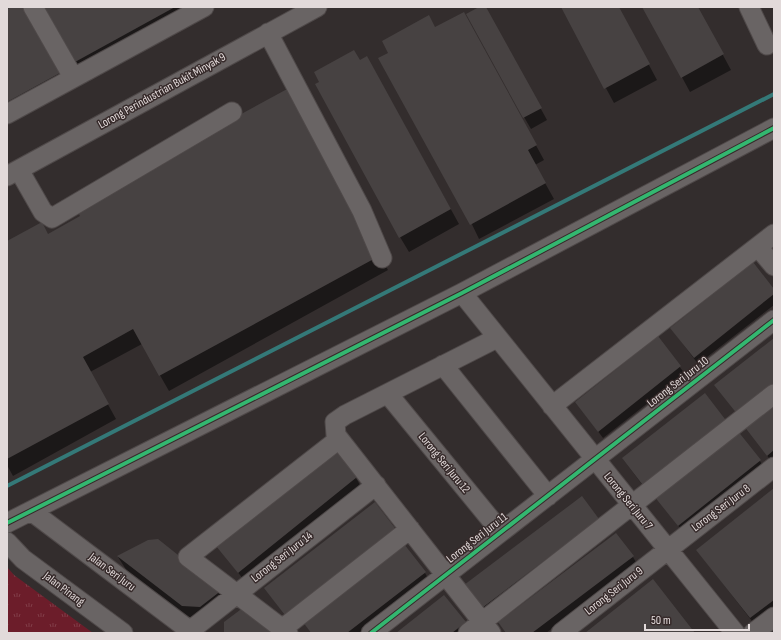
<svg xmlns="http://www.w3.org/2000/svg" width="781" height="640" font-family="'Sofia Sans Condensed',sans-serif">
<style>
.grass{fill:url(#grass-tufts)}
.shadow{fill:#0007}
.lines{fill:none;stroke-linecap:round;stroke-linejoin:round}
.stream{stroke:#347978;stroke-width:4}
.building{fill:#474242}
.minor-casing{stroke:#4f4949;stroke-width:21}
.minor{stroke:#696464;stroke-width:19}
.cycleway-casing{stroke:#362a2a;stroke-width:6}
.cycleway{stroke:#33b770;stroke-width:4}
.labels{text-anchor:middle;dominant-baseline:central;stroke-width:3;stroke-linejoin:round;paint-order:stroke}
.street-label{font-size:12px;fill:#e2dada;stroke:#362a2a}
</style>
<defs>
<pattern id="grass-tufts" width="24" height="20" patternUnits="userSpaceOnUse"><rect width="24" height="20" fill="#6c1d2a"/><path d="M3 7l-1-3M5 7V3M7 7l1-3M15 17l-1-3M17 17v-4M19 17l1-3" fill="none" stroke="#813d48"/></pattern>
</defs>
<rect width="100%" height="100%" fill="#332d2d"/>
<path class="grass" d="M7,567l7,8 79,58h-86z"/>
<path class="shadow" d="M13,7h10l45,82 -61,33v-111z
M45,7h152l-113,69z
M481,7h4l62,113 -16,9 -7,-12z
M562,7h56l39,73 -43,23z
M644,7h53l34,63 -41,22z
M435,28h37l72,132 -9,5 19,34 -75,40 -89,-186z
M359,61l16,11 84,152 -50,28 -9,-15z
M297,104l91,166 -219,121 -27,-47 -52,28 26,47 -103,57 -6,-11v-223l41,-7z
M774,291v14l-76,59 -27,-36z
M658,338l27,36 -82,64 -27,-36z
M774,403v58l-2,1 -27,-36z
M732,431l-82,64 -27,-36z
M760,461l4,7 -81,64 -27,-36z
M356,478l4,7 -117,94 -25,-33z
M774,489v121l-19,15 -58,-75z
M375,504l-83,121 -27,-37z
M599,520l-112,95 -18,-22z
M118,557l103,34 9,15 -39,14 -64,-49z
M633,557l4,7 -91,69h-40z
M425,573l4,7 -69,53h-49l-7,-11z
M465,623l4,7 -4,3h-67z"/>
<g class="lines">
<path class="stream" d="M7,486l767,-392"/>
</g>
<path class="building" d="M11,7h13l36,66 -53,29v-93z
M44,7h131l-100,55z
M479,7h7l56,101 -19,10 -57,-104z
M561,7h58l31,57 -46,25z
M642,7h56l26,47 -43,24z
M464,12l73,133 -9,5 18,33 -76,42 -92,-167 10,-5 -6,-12 47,-26 6,12z
M354,50l6,10 7,-4 84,153 -52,29 -84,-154 4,-2 -5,-10z
M289,88l92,167 -222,121 -26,-47 -50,28 26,47 -102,55v-218l35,-19 6,12 32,-18 -6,-11z
M753,262l21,27v5l-80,64 -24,-30z
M658,336l23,30 -83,66 -23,-30z
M774,338v49l-36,28 -24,-30z
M705,393l23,30 -83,65 -23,-30z
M774,402v48l-7,6 -23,-30z
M737,430l24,30 -83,66 -24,-30z
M335,450l22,27 -119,96 -22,-27z
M774,488v112l-24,18 -54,-68z
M582,496l17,23 -117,89 -18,-23z
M375,502l23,30 -111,86 -23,-30z
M616,533l18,23 -102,77h-26l-8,-11z
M158,539l64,51 -22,17 -18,-1 -65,-50 31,-16z
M404,544l22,28 -79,61h-36l-8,-11z
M653,579l42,54h-110z
M444,595l22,27 -14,11h-56z
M244,607l35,26h-55v-11z"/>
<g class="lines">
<defs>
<path id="minor" d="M33,7l40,70
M749,7l18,38
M268,33l94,178 20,47
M7,114l197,-107
M19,170l24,42 9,6 180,-106
M7,176l310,-169
M758,247l16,19
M462,293l273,340
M443,365l105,131
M388,394l113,138
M552,406l222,-172
M31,511l162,122
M7,523l455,-230 312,-165
M7,542l16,17 100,74
M282,629l128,-100
M187,633l189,-148
M288,633l-100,-76 151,-118
M371,633l403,-313
M468,633l306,-239
M491,633l-155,-198 -1,-13 10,-7 152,-77
M561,633l213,-166
M753,633l21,-16"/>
</defs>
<use href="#minor" class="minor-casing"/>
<use href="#minor" class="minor"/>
<defs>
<path id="cycleway" d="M7,523l455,-230 312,-165
M371,633l403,-313"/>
</defs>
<use href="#cycleway" class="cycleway-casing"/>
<use href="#cycleway" class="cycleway"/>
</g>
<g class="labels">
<g class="street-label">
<text transform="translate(162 91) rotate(-29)">Lorong Perindustrian Bukit Minyak 9</text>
<text transform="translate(678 382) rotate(-38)">Lorong Seri Juru 10</text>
<text transform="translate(444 463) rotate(51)">Lorong Seri Juru 12</text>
<text transform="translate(628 501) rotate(51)">Lorong Seri Juru 7</text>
<text transform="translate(721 508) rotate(-37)">Lorong Seri Juru 8</text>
<text transform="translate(477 538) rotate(-38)">Lorong Seri Juru 11</text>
<text transform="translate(282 557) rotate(-38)">Lorong Seri Juru 14</text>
<text transform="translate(112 572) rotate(37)">Jalan Seri Juru</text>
<text transform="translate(64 589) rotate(37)">Jalan Pinang</text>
<text transform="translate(614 591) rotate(-38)">Lorong Seri Juru 9</text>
</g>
</g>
<rect width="781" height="640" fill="none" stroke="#e2dada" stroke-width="16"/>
<path d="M645 624v6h104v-6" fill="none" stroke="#e2dada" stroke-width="2"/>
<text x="651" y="624" font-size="12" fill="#e2dada" stroke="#362a2a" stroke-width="3" paint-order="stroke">50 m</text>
</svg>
